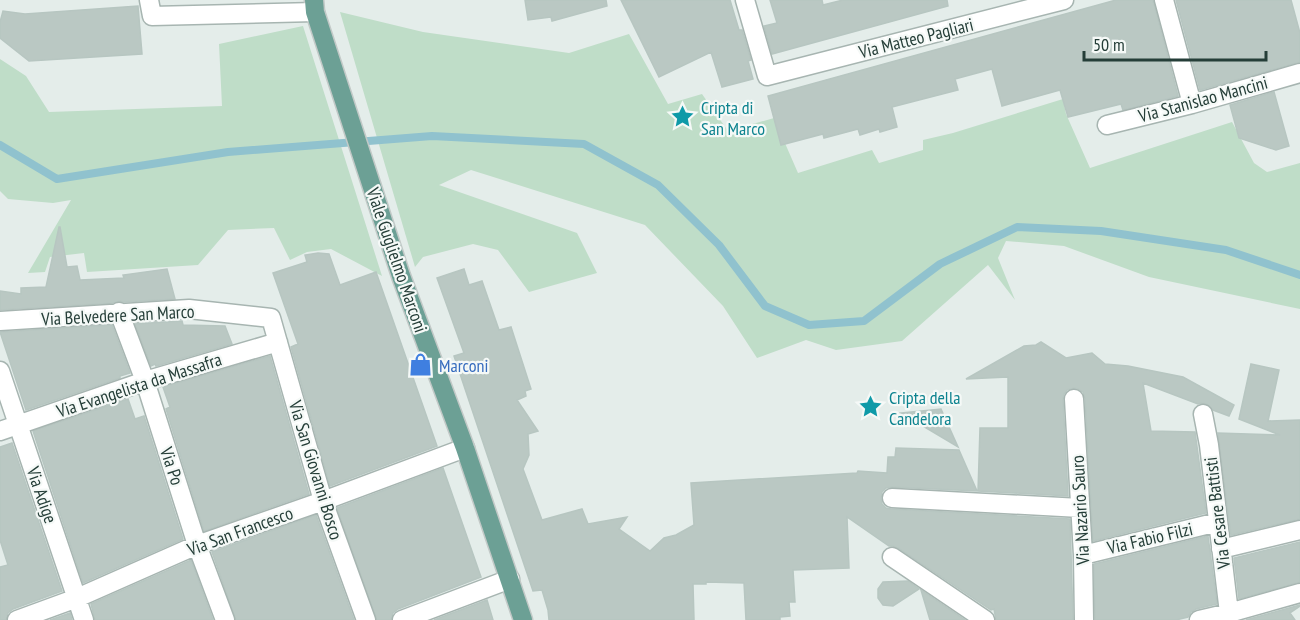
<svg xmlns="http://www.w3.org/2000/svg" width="1300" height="620" font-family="'PT Sans Narrow',sans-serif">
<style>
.green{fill:#bfddc8}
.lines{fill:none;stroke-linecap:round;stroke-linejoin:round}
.stream{stroke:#90c2ce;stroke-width:8}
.building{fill:#bac8c3;stroke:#b7c6c1;stroke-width:1.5}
.minor-casing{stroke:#a7b5b1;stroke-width:21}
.major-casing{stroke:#c2c9c7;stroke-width:21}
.minor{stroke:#fff;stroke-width:18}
.major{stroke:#6ca095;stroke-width:18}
.labels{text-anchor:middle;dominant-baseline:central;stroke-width:4.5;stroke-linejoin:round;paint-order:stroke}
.street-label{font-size:18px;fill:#253e38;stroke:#f5f9f7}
.culture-label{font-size:18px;fill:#0d838f;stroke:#f5f9f7;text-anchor:start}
.shop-label{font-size:18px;fill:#366cbe;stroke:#f5f9f7;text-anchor:start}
</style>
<rect width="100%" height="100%" fill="#e4edea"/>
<path class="green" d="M340,12l83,20 146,21 60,-19 39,70 34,-10 26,37 46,-13 24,55 74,-23 7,13 44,-13v-10l30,-7 110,-34 3,15 24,54 142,-46 22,41 13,9 33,-9v146l-151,-32 -85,-31 -58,-5 -8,17 17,42 -27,-35 -86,76 -66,9 -30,-10 -49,18 -34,-52 -78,-81 -174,-55 -32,15 138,48 20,40 -68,19 -31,-42 -25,-6 -50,13 -8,10z
M303,26l79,250 -51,-27 -24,3 -17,8 -16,-32 -46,2 -30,35 -111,7 -3,-19 -34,4 -5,15 -17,1 43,-73 -18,3 -45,-4 -8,-8v-132l26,17 23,36 173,-6 -3,-62z"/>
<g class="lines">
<path class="stream" d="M0,145l57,34 171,-27 204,-16 152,8 74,41 61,60 46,61 44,19 55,-4 76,-57 77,-37 84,4 125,19 74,25"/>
</g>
<path class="building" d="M525,0h81l1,6 -55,15 -1,-4 -23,3z
M621,0h109l9,30h3l9,30 -3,1 5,18 -31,8 -11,-35 -52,25z
M770,0h52l1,5 20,-5h104l1,6 -176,48 -8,-28 13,-3z
M1116,0h37l25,96 -55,14 -2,-6 -53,13 -8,-27 -58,16 -10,-37 -37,10 3,11 -66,17 5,20 -17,5 -1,-3 -19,6 -2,-6 -34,9 -1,-4 -42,11 -13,-49z
M1176,0h115l9,33v29l-100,28z
M138,6l4,48 -113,7 -29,-23v-16l3,-11 22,3z
M1274,92l15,54 -13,4 -37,-12 -9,-33z
M59,227h1l7,40 10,-1 3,14 44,-2 -1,-3 44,-6 8,30 -52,3 -3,-1 -7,2 -113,7v-19l21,3v-6l25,-1z
M318,253l11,1 11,31 36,-13 61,174 -107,40 -39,-139 7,-3 -25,-71 34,-11 -2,-7z
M464,269l5,16 13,-4 17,49 12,-3 20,62 -6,2 1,5 -9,4 21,31 -10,3 1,21 -6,14 19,51 40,-11 6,15 39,-7 -8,12 31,22 14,-13 12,-3 18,-10 -3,-42 166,-10 1,-2 29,2 1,-16h7l1,-9 63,2 18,41 -85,-4 -6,1 -4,4 -1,6 1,6 4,4 5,1 179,10 3,101h-77l-2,-11 -3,1 -93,-62 -5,-2h-4l-42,-29 2,51 -56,2 2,32h-6l1,14 -10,1v3h-34l-2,-37 -38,-1v2h-13l1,36h-145l-1,-10 -6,-20 -9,1 -79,-235 10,-3 -27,-75z
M182,321l1,4 42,1 7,18 -76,22 -1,-2 -4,2 -16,-42z
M112,325l18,48 -10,3v2l-94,32 -26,-78z
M1041,342l25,16 26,-5 13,11 23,2 55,11 51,28 -5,11 -16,-6 -6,-6 -6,-1 -3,1 -55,-21 8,48 44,1 11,81 -113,28 -8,-143 -2,-6 -5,-3 -4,-1 -7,2 -3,4 -1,6 5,96 -90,-5 2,-63h28v-51l-42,2 58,-33 12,-1z
M270,356l39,138 -105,37 -38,-122 4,-2 -7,-20z
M1251,364l28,6 -11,51 32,-1v99l-69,16 -13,-102 62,2 -41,-16z
M128,399l7,20 9,-3 39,123 -100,44 -50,-152z
M941,409l17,38 -57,-34z
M12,443l50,148 -49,18 -5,4 -2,7h-6v-53l8,-2 -8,-25v-93z
M443,468l38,109 -83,32 -5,4 -2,7h-14l-40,-112z
M316,515l38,105h-118l-24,-68z
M1208,536l9,68 -21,5 -5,3 -3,5 -12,3h-81l-1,-56z
M1300,542v40l-61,17 -5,-41z
M191,560l22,60h-118l-4,-16z
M908,581l11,8 -26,17 -10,-1 -5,-7v-9l5,-7z
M921,590l44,30h-35z
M487,600l6,20h-59z
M1300,605v1l-10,7 5,7h-49z
M70,613l2,7h-22z"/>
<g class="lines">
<defs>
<path id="minor" d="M149,0l3,16 163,-4
M745,0l22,76 297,-76
M1164,0l28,104
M1107,125l85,-21 108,-31
M119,312l26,69 52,164 28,75
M0,321l189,-12 82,9 52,183 43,119
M0,371l84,249
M1074,399l9,156 1,65
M1203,414l6,31 20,168
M0,431l145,-50 133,-39
M892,498l188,10
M1221,549l79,-19
M1083,555l135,-33
M892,557l93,63
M17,620l60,-22 120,-53 126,-44 142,-53
M402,620l108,-41
M1199,620l30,-7 71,-20"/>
<path id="major" d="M314,0l1,12 86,264 64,172 58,172"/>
</defs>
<use href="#minor" class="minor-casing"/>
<use href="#major" class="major-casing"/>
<use href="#minor" class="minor"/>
<use href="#major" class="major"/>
</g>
<defs>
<symbol id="sight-bare" viewBox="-9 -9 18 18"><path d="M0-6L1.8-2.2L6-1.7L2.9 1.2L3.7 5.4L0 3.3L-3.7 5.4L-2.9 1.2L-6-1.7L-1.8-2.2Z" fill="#0f9aa8" stroke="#f5f9f7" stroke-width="2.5" paint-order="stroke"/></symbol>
<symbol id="shop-bare" viewBox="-9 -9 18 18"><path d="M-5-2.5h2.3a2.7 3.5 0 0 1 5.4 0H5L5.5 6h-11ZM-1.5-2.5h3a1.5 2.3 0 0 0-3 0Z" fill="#3f7fe0" stroke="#f5f9f7" stroke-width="2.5" paint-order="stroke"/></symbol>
</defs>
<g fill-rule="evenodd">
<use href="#sight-bare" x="666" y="100" width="33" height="33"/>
<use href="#shop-bare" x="404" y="348" width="33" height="33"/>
<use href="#sight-bare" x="854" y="390" width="33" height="33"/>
</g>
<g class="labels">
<g class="street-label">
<text transform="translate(916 38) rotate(-14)">Via Matteo Pagliari</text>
<text transform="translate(1203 99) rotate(-15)">Via Stanislao Mancini</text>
<text transform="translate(397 260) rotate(71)">Viale Guglielmo Marconi</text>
<text transform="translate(118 315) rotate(-3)">Via Belvedere San Marco</text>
<text transform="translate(139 385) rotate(-18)">Via Evangelista da Massafra</text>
<text transform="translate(172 466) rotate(72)">Via Po</text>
<text transform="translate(316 470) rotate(73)">Via San Giovanni Bosco</text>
<text transform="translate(42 495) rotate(71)">Via Adige</text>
<text transform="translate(1080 510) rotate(-93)">Via Nazario Sauro</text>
<text transform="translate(1217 513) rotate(-97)">Via Cesare Battisti</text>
<text transform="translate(240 531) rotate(-20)">Via San Francesco</text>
<text transform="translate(1150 538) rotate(-13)">Via Fabio Filzi</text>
</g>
<g class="culture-label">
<text x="701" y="107">Cripta di<tspan x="701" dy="21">San Marco</tspan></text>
<text x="889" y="397">Cripta della<tspan x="889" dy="21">Candelora</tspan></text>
</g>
<g class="shop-label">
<text x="439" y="365">Marconi</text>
</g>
</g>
<path d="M1084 51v9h182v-9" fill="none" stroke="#253e38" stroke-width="3"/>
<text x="1093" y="51" font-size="18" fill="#253e38" stroke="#f5f9f7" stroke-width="4.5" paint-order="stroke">50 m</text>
</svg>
